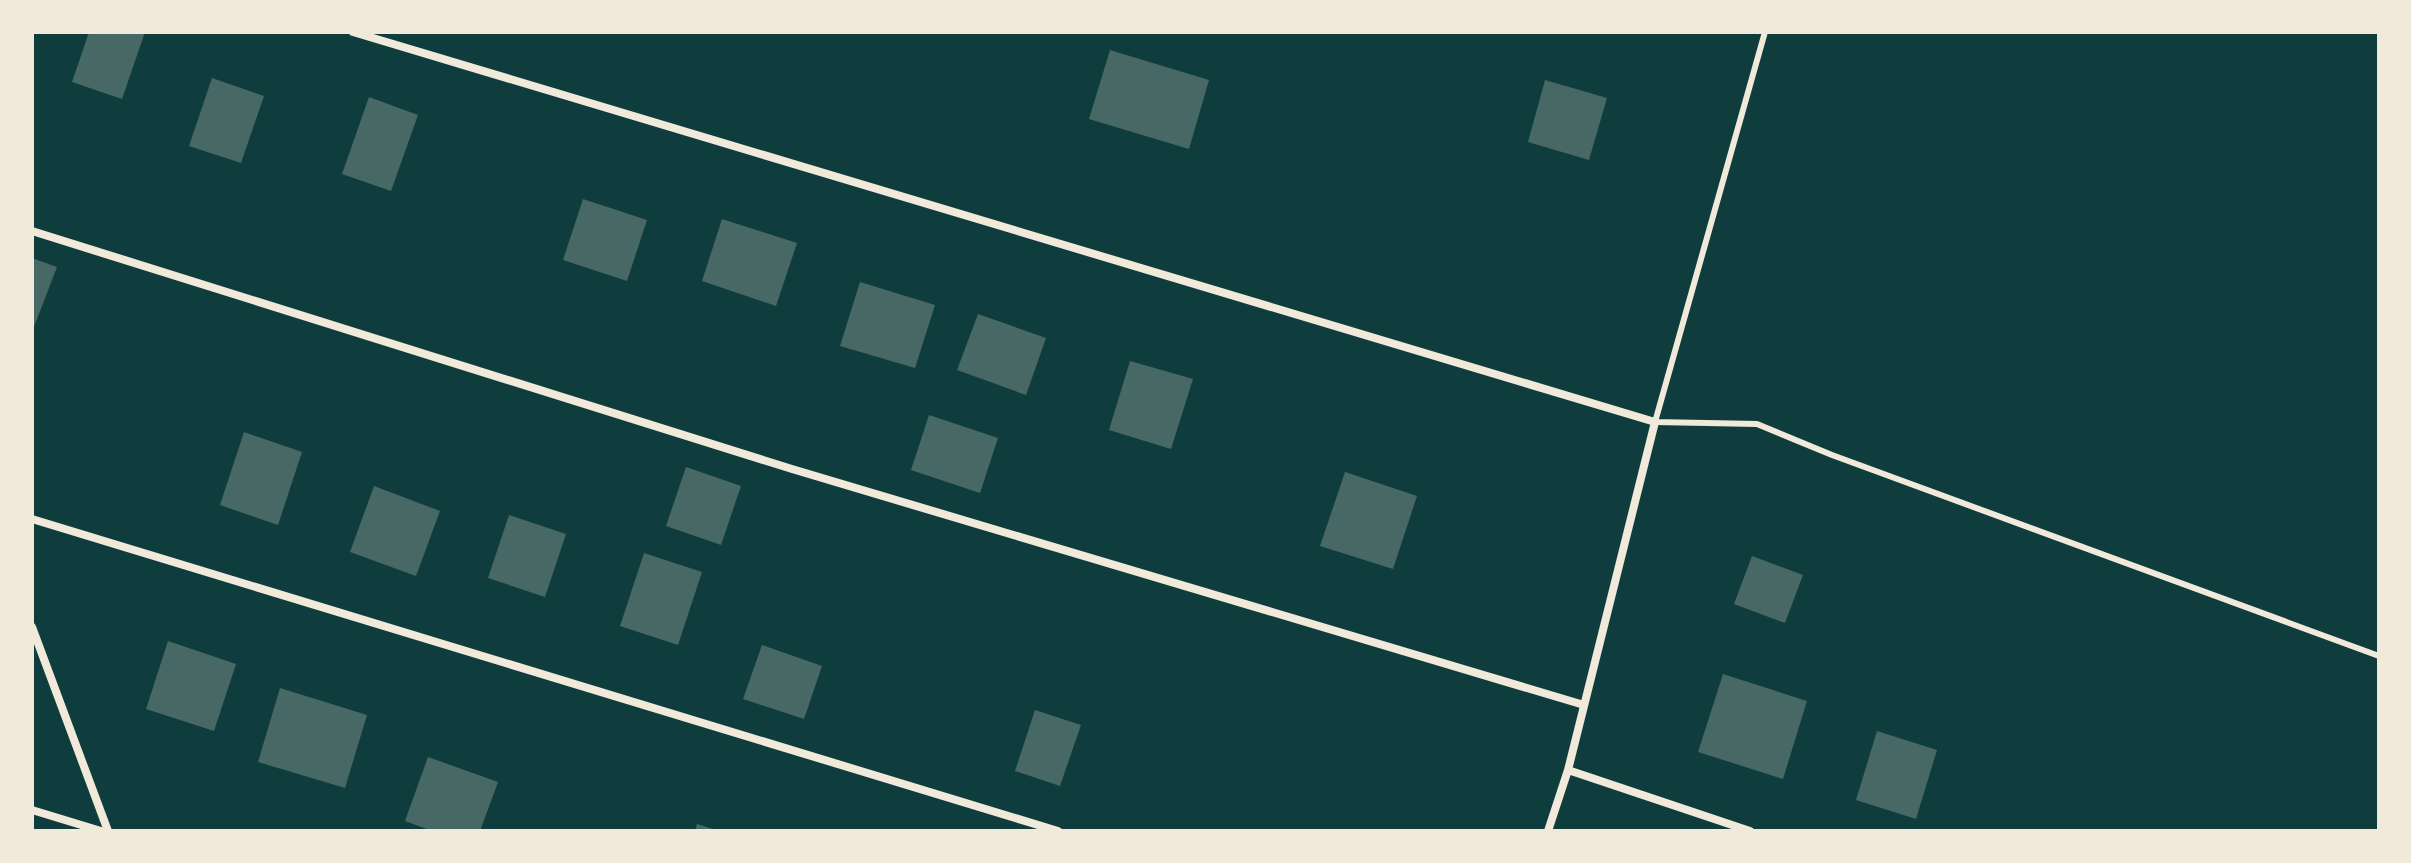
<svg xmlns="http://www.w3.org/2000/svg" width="2411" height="863" font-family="Montserrat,sans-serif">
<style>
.building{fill:#486865}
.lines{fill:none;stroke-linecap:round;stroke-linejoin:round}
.service{stroke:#f1e9da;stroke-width:6}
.minor{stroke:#f1e9da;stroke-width:8}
</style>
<rect width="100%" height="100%" fill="#0f3d3e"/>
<path class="building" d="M89,32h56l-23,67 -50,-17z
M1110,50l99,30 -20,69 -100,-30z
M212,78l52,18 -23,67 -52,-17z
M1545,80l62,18 -18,62 -61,-18z
M369,97l49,18 -27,76 -49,-17z
M583,199l64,21 -20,61 -64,-21z
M722,219l75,24 -21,63 -74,-25z
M32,258l25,9 -25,65z
M860,282l75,23 -20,63 -75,-22z
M978,314l68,24 -20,57 -69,-25z
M1130,361l63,18 -22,70 -62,-19z
M929,415l69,23 -18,55 -69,-23z
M244,432l58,20 -24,73 -58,-20z
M686,467l55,19 -20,59 -55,-19z
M1345,472l72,24 -24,73 -73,-23z
M374,486l66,25 -24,65 -66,-24z
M509,515l57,19 -21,63 -57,-19z
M644,553l58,19 -24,73 -58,-19z
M1752,556l51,19 -18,48 -51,-19z
M168,641l68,23 -22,67 -68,-22z
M762,645l60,21 -18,53 -61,-20z
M1723,674l84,27 -24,78 -85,-27z
M280,688l87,27 -22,73 -87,-26z
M1035,710l46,15 -21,61 -45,-15z
M1877,731l60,19 -21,69 -60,-19z
M428,757l70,25 -18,49h-48l-27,-10z
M697,824l19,6v1h-21z"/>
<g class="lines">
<path class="service" d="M1765,32l-110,390 102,2 75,31 547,201"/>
<path class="minor" d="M353,32l1302,390 -87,348 -20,61
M32,231l760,238 792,236
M32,519l1026,312
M32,627l76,204
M1568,770l182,61
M32,810l69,21"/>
</g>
<rect width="2411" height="863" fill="none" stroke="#f1e9da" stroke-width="68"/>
</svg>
